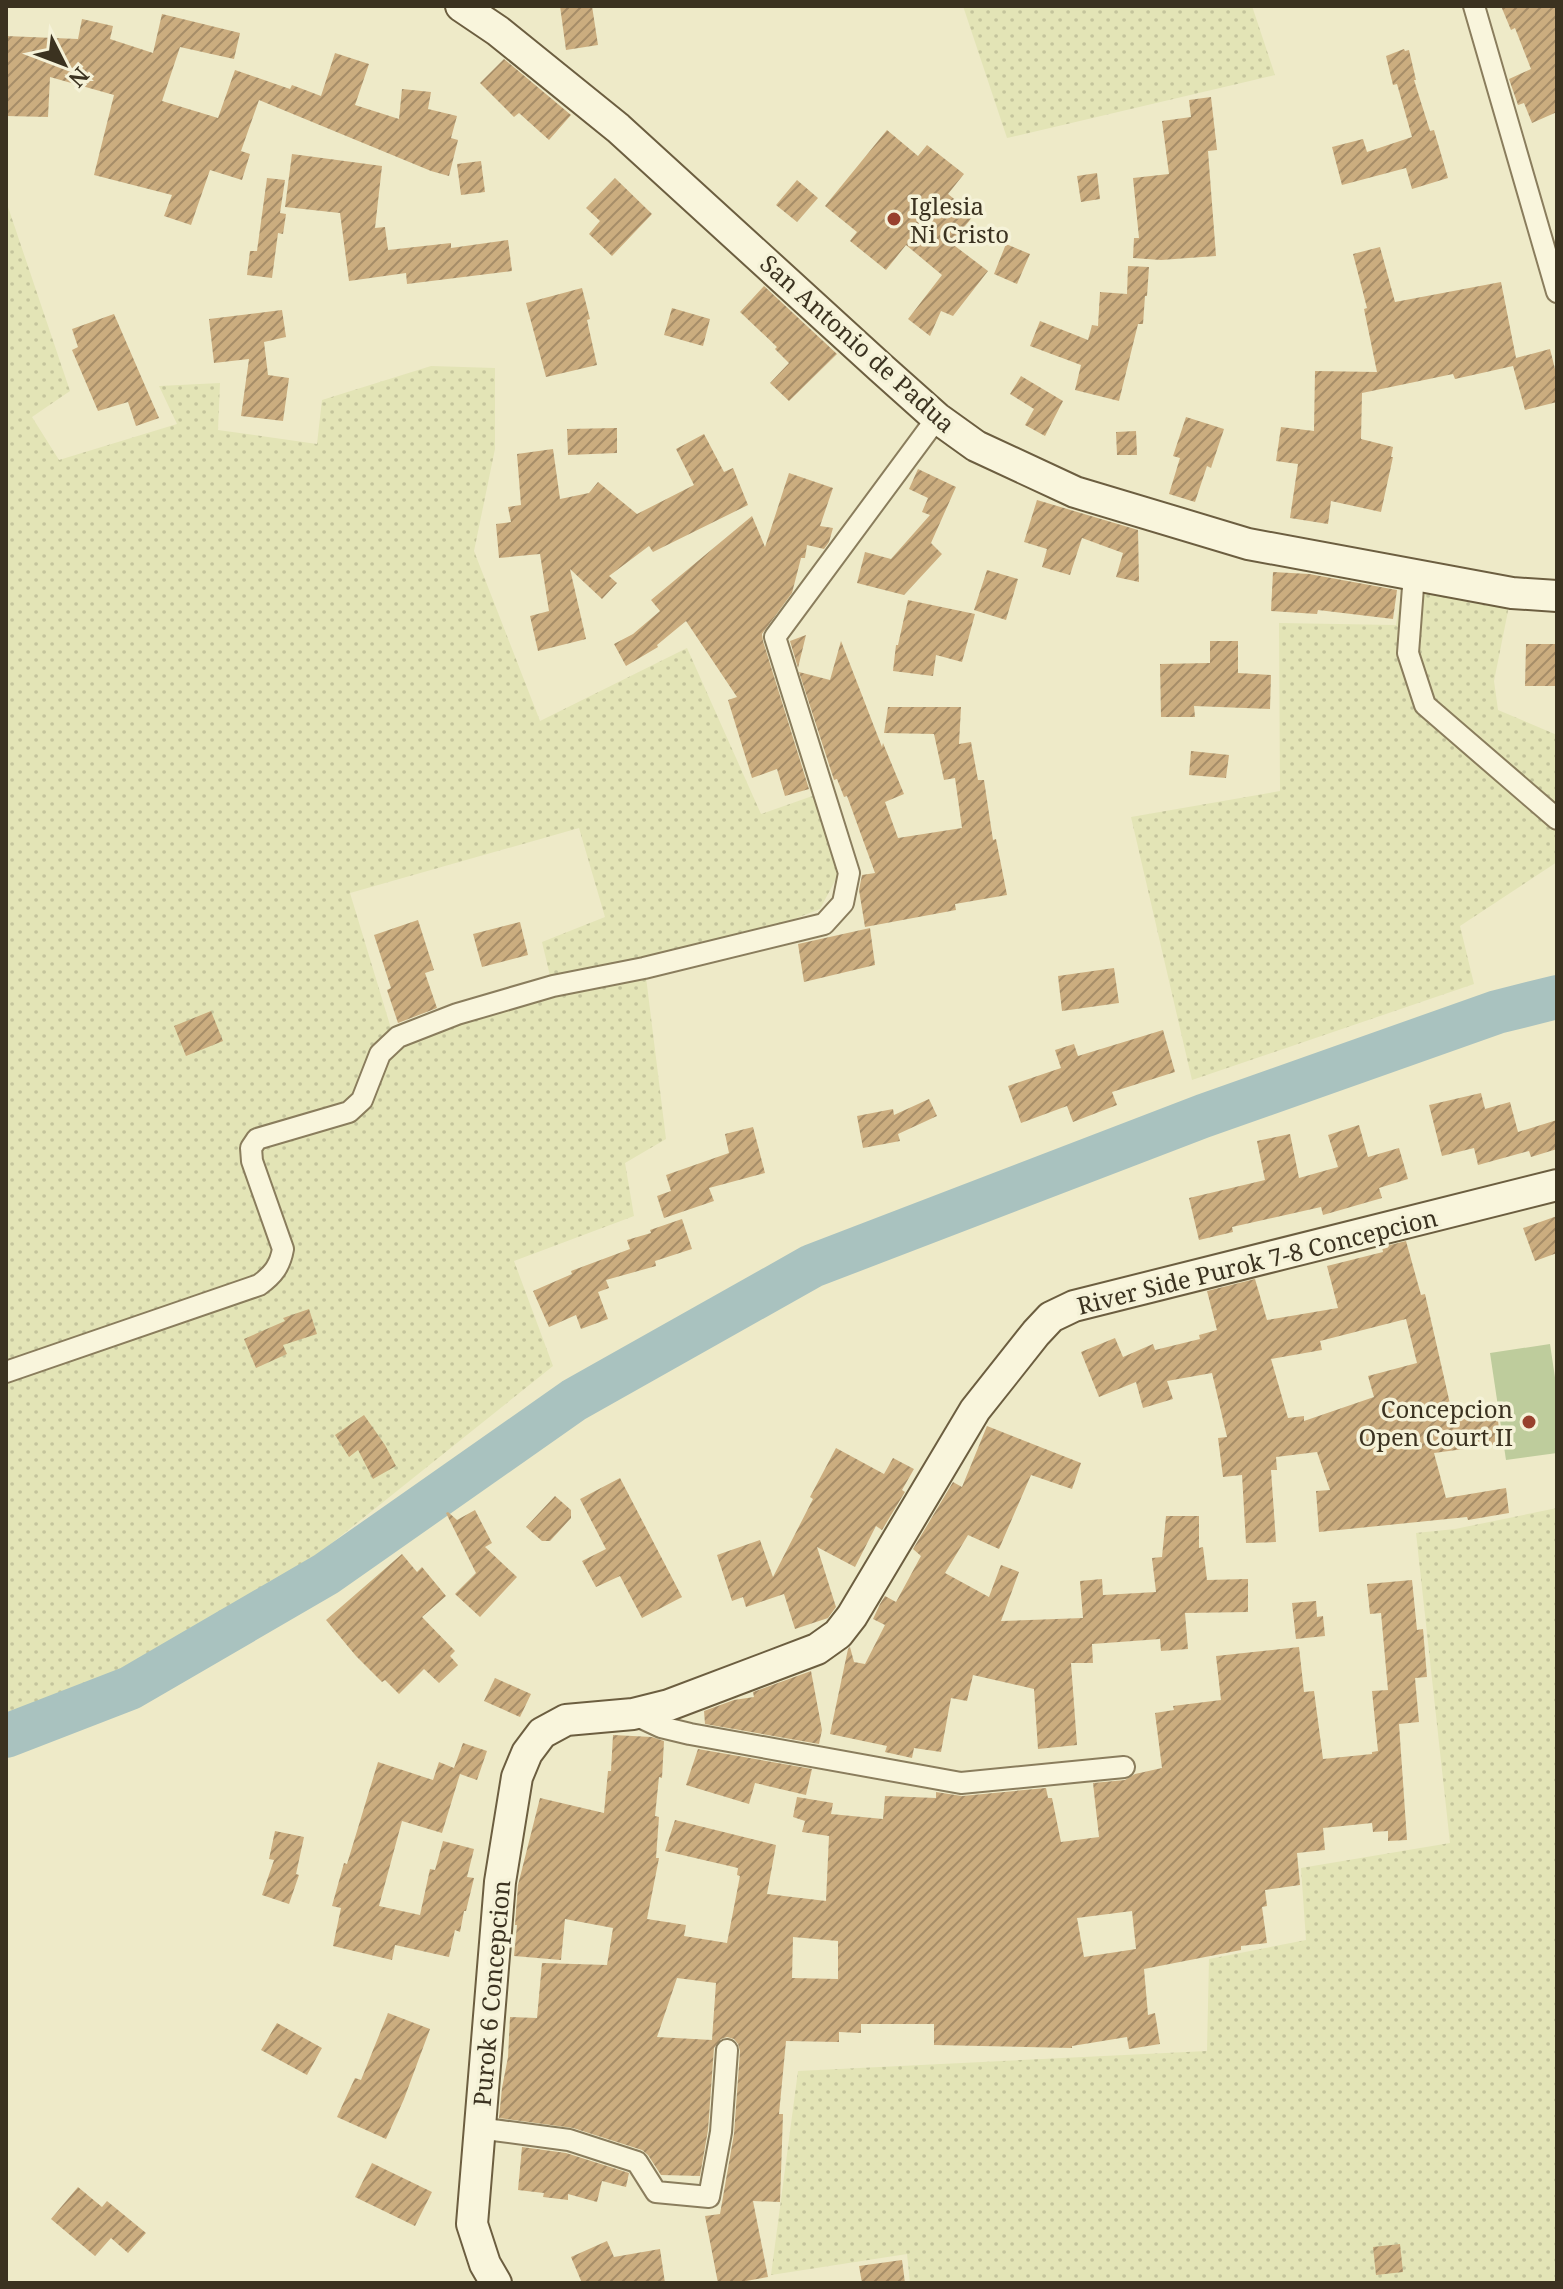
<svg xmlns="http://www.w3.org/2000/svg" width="1563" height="2289" font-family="'Noto Serif',serif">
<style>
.farmland{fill:url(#farmland-dots)}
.park{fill:#becc9c}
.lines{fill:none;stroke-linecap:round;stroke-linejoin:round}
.river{stroke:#a9c2bf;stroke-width:44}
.building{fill:url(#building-hatch);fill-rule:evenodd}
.street-casing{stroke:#8a7d5d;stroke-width:24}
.secondary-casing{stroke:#6c5e40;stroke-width:34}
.street{stroke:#f9f5dc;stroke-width:20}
.secondary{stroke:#f9f5dc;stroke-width:30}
.poi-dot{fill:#98412e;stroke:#f5f2d8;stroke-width:3}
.labels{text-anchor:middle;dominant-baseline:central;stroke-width:7;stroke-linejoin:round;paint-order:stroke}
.poi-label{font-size:24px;fill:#3b3220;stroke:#f5f2d8;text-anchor:start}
.street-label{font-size:24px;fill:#3b3220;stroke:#f5f2d8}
</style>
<defs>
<pattern id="farmland-dots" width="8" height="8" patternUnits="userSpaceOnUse" patternTransform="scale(2)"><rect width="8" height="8" fill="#e3e4b6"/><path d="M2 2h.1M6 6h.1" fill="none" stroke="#c4c49c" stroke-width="1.8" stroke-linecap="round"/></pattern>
<pattern id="building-hatch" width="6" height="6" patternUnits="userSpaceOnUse" patternTransform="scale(2)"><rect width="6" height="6" fill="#cbad7f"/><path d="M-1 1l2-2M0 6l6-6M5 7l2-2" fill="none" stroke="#a68d68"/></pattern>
</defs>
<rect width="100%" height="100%" fill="#eeeac8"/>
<path class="farmland" d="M963,6h289l23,69 -268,63z
M6,201l64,190 -38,26 27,43 118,-36 -18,-38 61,-3 -2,47 99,14 5,-44 109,-34 64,2v81l-21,102 66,170 147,-73 74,166 60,-21 24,69 -25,47 -26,10 -152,43 -91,18 -9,-38 63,-25 -26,-89 -229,65 43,142 -47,71 -95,28 25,114 -12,26 -258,91z
M1404,579l106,22 -16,80 4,29 59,25v127l-97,64 14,58 -282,96 -61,-263 149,-26 -1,-168 117,2z
M646,977l20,162 -41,24 9,53 -120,45 39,105 -241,193 -192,110 -114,47v-335l278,-108 -23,-115 1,-7 4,-6 88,-26 30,-58 18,-17 59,-24 92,-27z
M1557,1508v775h-647l-3,-29 -136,21 27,-204 409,-20 2,-92 97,-19 -5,-72 149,-25 -34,-310 39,-4z"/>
<path class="park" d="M1550,1344l7,47v62l-51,7 -16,-107z"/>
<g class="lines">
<path class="river" d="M6,1736l124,-48 196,-114 248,-174 238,-134 391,-150 294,-104 60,-15"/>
</g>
<path class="building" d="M560,6h32l6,39 -32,5z
M1501,6h56v106l-25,11 -8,-20 -6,2 -9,-26 22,-10 -16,-41 -4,2z
M162,14l78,19 -6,26 -54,-12 -18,54 56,17 17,-48 55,19 2,-4 29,11 14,-43 34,11 -14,41 44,14 3,-30 29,3 -3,17 29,7 -6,22 7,2 -9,36 -18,-5 -172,-71 -18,51 9,3 -8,26 -32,-10 -19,55 -27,-9 8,-21 -78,-20 20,-80 -64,-18 -2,40 -42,-1v-80l72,3 4,-20 31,7 -3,13 43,14z
M1404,49l1,2 4,-1 7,30h-2l16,51 4,-1 14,48 -36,11 -6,-21 -64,17 -10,-38 31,-8 4,13 45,-15 -15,-53 -4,1 -7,-29z
M504,59l67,56 -22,25 -30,-27 -5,4 -34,-34z
M1211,97l6,53 -9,1 8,105 -55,4 -28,-2 1,-20h5l-6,-60 36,-4 -7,-53 29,-4 -2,-17z
M887,130l31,26 9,-11 37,29 -16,20 26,21 -23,28 37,28 -35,45 -12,-5 -11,25 -22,-17 34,-44 -36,-30 -20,25 -36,-29 7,-9 -32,-26z
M292,154l90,12 -7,62 10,-1 3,23 63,-7v5l57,-8 4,31 -105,13 -1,-11 -57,8 -9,-68 -55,-6z
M481,161l4,31 -24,3 -4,-31z
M1097,173l3,26 -19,3 -4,-26z
M267,178l18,2 -5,33 6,1 -3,20 -5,-1 -6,45 -25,-3 3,-24h7z
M615,178l37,36 -40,42 -23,-22 11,-13 -14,-13z
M797,180l21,18 -21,24 -21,-17z
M1006,244l24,10 -13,30 -23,-10z
M1380,247l15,55 106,-20 15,76 34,-9 7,28v25l-32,8 -12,-44 -58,13 -2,-5 -91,19 -1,46 32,8 -2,10h2l-12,55 -50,-11 -3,23 -38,-6 8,-54 -22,-3 5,-34 33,4 1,-60 62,1 -13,-63 3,-1 -14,-54z
M1128,266l21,1 -2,29h-2l-2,28h-5l-19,77 -44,-11 6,-25 -51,-19 10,-25 48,19 4,-15 6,1 2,-34 27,2z
M764,286l73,68 -48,47 -19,-18 19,-20 -14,-14 2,-2 -37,-35z
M582,288l8,31 -3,1 10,45 -51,12 -20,-74z
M672,308l38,11 -7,27 -39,-11z
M282,310l4,27 -22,5 4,33 21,3 -6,43 -42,-5 8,-57 -35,4 -5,-44z
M114,314l45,104 -23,8 -8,-24 -30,9 -26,-61 6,-3 -6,-18z
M1021,376l42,25 -18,35 -20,-11 9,-16 -24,-15z
M1186,417l38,12 -13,39 -4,-2 -12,36 -26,-8 11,-36 -7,-2z
M617,428v25l-49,2 -1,-26z
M1136,431l1,24h-20l-1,-23z
M704,434l20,38 9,-4 15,37 -95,47 -4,-6 -40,30 8,7 -15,16 -32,-30 16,70 -48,12 -8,-35 19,-5 -9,-57 -41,4 -3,-34 15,-2 -3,-15 13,-2 -4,-51 36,-5 7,50 29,-6 9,-11 39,32 57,-29 -18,-36z
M918,469l38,18 -25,56 11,11 -38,41 -47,-12 8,-31 26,7 39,-44 -8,-3 6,-14 -19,-9z
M789,473l44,15 -13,38 13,2 -4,14 -5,7 -17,-4 -2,13h-4l-9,35 -30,41 1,7 46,148 -24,7 -8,-27 -25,9 -24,-78 9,-3 -51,-76 -29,24 1,2 -32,19 -12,-22 19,-10 27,-23 -9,-11 101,-84 13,31z
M1037,500l101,30 1,52 -23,-5 7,-24 -41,-15 -12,37 -28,-8 5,-18 -23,-7z
M987,570l31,9 -12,41 -32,-10z
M1273,572l36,2 88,16 -4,29 -75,-9 -1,4 -46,-3z
M908,600l67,14 -13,48 -26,-7 -3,21 -40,-5 3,-26h2z
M806,635l-8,33 -8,-27z
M841,641l41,106 1,-4 21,51 -19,8 13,36 64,-10 -7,-50 -11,2 -10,-46 -50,-1 4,-26h73l-2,37 12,-2 7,38h6l9,60 3,-1 11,56 -52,9 1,6 -91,17 -6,-37 3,-15 13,-2 -28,-77 -3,1 -7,-18 -3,1 -35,-108 31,8z
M1210,641h28v32l33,2 -1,34 -76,-3 1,11h-34l-1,-53 50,-1z
M1526,644h31v42h-32z
M1191,751l38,4 -3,23 -37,-3z
M418,920l16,50 -9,3 12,35 -39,15 -11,-33 4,-2 -17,-53z
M520,922l8,33 -46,12 -9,-33z
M870,928l5,37 -71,17 -6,-38z
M1114,968l5,35 -57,8 -4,-35z
M211,1011l12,30 -37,15 -12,-30z
M1163,1030l12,42 -63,20 5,13 -44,17 -6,-16 -46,17 -13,-37 53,-18 -6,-18 19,-6 4,12z
M1481,1093l4,16 25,-7 8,30 39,-12v29l-26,8 -2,-6 -51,14 -4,-17 -32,8 -13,-51z
M929,1099l8,17 -39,18 2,7 -37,7 -6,-32 36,-7 1,6z
M1359,1125l9,32 31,-9 9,31 -29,9 3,10 -59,17 -2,-8 -89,20 1,5 -34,8 -10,-42 76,-18 -8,-39 33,-7 9,44 39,-11 -10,-32z
M753,1127l12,46 -56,15 5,13 -50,17 -7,-22 14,-5 -5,-16 63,-22 -4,-19z
M1557,1216v37l-22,8 -12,-33z
M682,1219l10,30 -37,12 1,5 -50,14 3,8 -11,4 10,27 -27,10 -5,-14 -27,12 -16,-36 39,-17 -1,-3 59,-22 -3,-9 24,-7 -1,-3z
M1406,1241l15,54 4,-1 28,123 44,-4 4,31 -67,9 12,45 60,-10 3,25 -41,7 -1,-3 -148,15 -3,-41 14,-1 -13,-38 -41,5 1,13h-6l5,72 -30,1 -4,-68 -19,2 -5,-39 9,-1 -15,-64 -45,8 6,18 -30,9 -7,-26 -37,15 -18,-45 34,-14 8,19 30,-13 2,6 45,-11 -1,-4 18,-5 -10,-39 48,-12 12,41 71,-12 -11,-42 56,-14 -1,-5zM1406,1319l11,44 -49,13 6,21 -70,24v-5l-16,2 -17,-59 51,-9 -2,-9z
M309,1309l8,25 -34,11 4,9 -31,14 -12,-29 41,-18 -2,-3z
M364,1415l21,30 11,21 -23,13 -15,-29 -9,7 -14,-22z
M987,1426l94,37 -9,26 -41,-14 -32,74 -31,-14 -23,38 44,24 12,-32 18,7 -18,49 82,-3 -3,-37 22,-2 1,16 53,-3 -4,-34 10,-1 4,-41h33v32l4,-1 4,33 41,-1v33l-63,1 3,36 -27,2 -1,-12 -68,5 1,19h-22l6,82 -39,4 -4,-60 -61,-14 -6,26 -16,-3 -10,54 -27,-4 -2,10 -27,-6 2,-6 -57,-12 18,-85 2,-2 4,15 11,2 20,-39 -12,-6 7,-15 5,-8 11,6 25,-46 -8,-7 40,-67 9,5z
M836,1448l48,26 9,-16 21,11 -12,21 3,2 -23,38 -6,-4 -21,41 -38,-20 19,60 -8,11 -33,11 -11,-35 -38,13 -3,-10 -11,4 -15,-46 43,-15 13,37 40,-78 -3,-2z
M620,1478l62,119 -40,21 -22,-42 -24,11 -14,-26 24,-12 -26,-50z
M555,1496l16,14v8l-21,23h-8l-16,-14z
M475,1510l17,33 -7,4 32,30 -37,40 -25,-23 21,-21 -30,-60 2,-1 9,8z
M402,1554l15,18 5,-5 24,29 -24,21 33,34 -5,5 8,9 -19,18 -15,-14 -25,25 -14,-14 -3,2 -26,-26 -30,-36z
M1412,1580l5,50 6,-1 4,48 -12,1 4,44 -20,2 8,116 -19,1v-10l-15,1 -1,-9 -49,5 2,22 -28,3 3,32 -35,5 2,16 -5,1 5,36 -26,3v4l-97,19 4,46 7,-2 5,31 -31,5 -2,-12 -55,9v2l-138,-3v-21h-73v9l-22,-1v10l-53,-1 -7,73h4l-3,88 -27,-1 15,76 -33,6h-17l-13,-67 15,-2 14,-80 6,-83 -2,-7 -4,-5 -7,-2 -6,2 -7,9 -6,82 -8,46 -39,-1 -13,-20 -6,-5 -69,-22 -74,-10 3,-30 6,-31 2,-40 27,1 5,-55 65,2 6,-37 -48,-9 -4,41 -47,-4 3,-31h-2l3,-40 22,-87 64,15 4,-42h3l2,-36 39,2 12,4 -2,37 -3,-1 -4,39 4,1 -3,41h3l-12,61 39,6 -2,11 43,7 13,-67 -3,-1 1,-7 -73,-17 10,-31 101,25 -9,49 59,7 3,-65 -27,-4 3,-11 -12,-4 4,-20 36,6 -2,11 52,5 2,-23 51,2v-6l26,4 84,-8 2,10h4l9,44 38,-5 -6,-54 32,-3 10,-6 27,-6 -7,-55 19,-3 -1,-4 48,-6 -5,-44 83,-9 5,45 10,-1 9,68 49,-5v-2l6,-1 -6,-60 16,-1 -7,-77 -11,1 -3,-30zM1132,1911l4,38 -52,8 -7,-39zM793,1937l45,4v38l-46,-1zM677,1978l39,5 -4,57 -55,-3z
M1316,1601l1,16 6,-1 2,20 -29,3 -4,-36z
M811,1671l11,59 -3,14 -114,-20 -1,-13 30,-11 20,-3 -1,-5z
M495,1678l36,16 -11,23 -36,-16z
M463,1743l24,8 -10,29 -17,-6 -18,59 -40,-12 -23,85 41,9 10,-46 5,1 8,-29 31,8 -7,28 7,1 -8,33h-2l-4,21 -5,-2 -6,27 -54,-12 -3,15 -59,-14 8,-38 -9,-2 12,-43 3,1 31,-102 55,18 6,-18 15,6z
M698,1749l114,20 -6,26 -51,-12 -6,21 -63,-19z
M275,1831l29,6 -8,37 3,1 -10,29 -27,-9 12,-35 -5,-1z
M388,2013l42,16 -26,70 -18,40 -49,-22 18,-39 6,2z
M277,2023l45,25 -15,27 -46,-25z
M522,2147l44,6 63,20 -3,14 -24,-6 -5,21 -29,-8v6l-25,-3 1,-4 -26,-3z
M372,2163l60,29 -17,34 -60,-29z
M78,2187l24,20 5,-6 39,32 -18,20 -17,-15 -16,18 -44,-37z
M607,2241l7,16 46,-8 5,34h-83l-11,-26z
M1400,2244l3,28 -27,3 -3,-28z
M902,2260l3,23h-43l-3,-17z"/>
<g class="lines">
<defs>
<path id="street" d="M1474,6l83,286
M1414,574l-6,79 17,52 132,114
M6,1372l253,-87c14,-10 21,-19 24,-36l-31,-88 -1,-13 6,-9 92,-27 13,-12 18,-46 18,-17 59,-23 96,-28 91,-18 180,-44 19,-21 6,-30 -74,-236 162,-219
M633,1714l28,13 29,7 271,49 163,-16
M478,2128l91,12 68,22 19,30 53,5 12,-65 6,-82"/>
<path id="secondary" d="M461,6l37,25 120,97 263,240 56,50 39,28 99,46 173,52 264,49 45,3
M496,2283l-11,-19 -13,-40 28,-342 17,-105 10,-24 15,-20 24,-13 67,-6 36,-9 148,-56 21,-15 14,-18 123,-206 61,-77 15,-16 23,-11 483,-121"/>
</defs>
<use href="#street" class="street-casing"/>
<use href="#secondary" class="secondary-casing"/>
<use href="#street" class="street"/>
<use href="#secondary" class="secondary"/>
</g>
<g class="poi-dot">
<circle cx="894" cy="219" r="8"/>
<circle cx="1529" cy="1422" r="8"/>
</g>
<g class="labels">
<g class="poi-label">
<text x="910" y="205">Iglesia<tspan x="910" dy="28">Ni Cristo</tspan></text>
<text x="1513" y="1408" text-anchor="end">Concepcion<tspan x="1513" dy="28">Open Court II</tspan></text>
</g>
<g class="street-label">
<text transform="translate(858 343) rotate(42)">San Antonio de Padua</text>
<text transform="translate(1257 1261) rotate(-14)">River Side Purok 7-8 Concepcion</text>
<text transform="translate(491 1993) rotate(-85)">Purok 6 Concepcion</text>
</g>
</g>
<rect width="1563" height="2289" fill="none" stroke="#3b3220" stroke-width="16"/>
<g transform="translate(64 64) rotate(132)" stroke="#f5f2d8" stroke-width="6" paint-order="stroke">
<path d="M0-6L14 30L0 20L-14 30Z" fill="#3b3220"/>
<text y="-12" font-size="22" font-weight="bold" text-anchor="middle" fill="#3b3220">N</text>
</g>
</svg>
